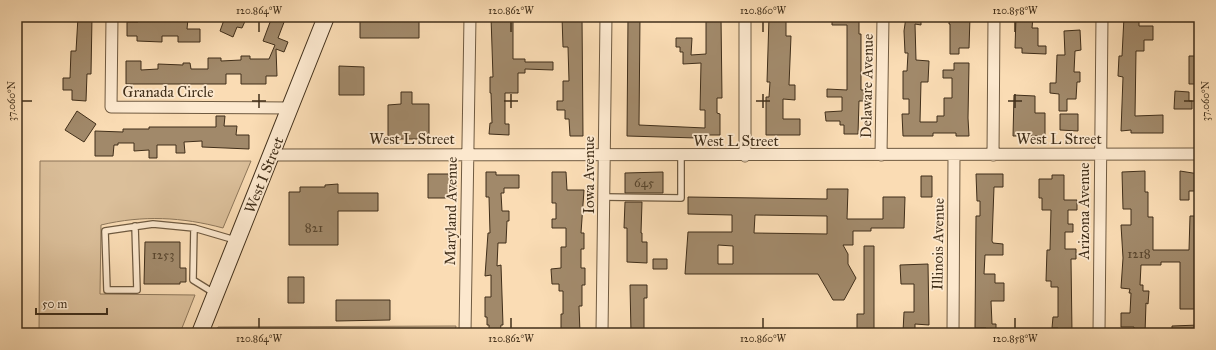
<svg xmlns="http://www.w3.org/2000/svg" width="1216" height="350" font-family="'IM FELL Great Primer',serif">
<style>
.green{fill:#dbbf9a;stroke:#8e775a}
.building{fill:#a1896a;stroke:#412f1a;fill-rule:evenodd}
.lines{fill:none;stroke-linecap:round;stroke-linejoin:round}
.lane-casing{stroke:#6f5a40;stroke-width:8}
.street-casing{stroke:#6f5a40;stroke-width:13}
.secondary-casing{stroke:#412f1a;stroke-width:18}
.lane{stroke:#fce8ce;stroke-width:5.5}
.street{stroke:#fce8ce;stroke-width:11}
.secondary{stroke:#fce8ce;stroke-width:16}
.ticks{fill:none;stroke:#412f1a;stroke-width:1.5}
.labels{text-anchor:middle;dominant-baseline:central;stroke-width:3.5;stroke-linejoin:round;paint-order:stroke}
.number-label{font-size:13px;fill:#59462e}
.street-label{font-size:15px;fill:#412f1a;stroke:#fce8ce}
.neatline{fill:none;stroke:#412f1a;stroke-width:1.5}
.ticks-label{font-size:10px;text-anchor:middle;fill:#412f1a}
</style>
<rect width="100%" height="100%" fill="#fadcb4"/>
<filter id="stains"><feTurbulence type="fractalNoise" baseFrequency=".005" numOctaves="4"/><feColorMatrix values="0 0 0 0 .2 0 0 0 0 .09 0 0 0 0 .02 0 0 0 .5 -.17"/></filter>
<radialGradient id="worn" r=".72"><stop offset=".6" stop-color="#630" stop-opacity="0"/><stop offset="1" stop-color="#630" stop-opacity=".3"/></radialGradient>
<path class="green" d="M40,161h211l-28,67c-41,-11 -80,-13 -122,-3l-1,69 95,1 -15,38h-141z
M456,326l-1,7h-240l3,-6z"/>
<path class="building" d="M78,17h14l-1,57h-4l-1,27 -14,-1v-10h-9v-12h7l1,-27h5z
M139,17h23v4h17v-2h9l-1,10h13v13h-22v-6h-16v6l-25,-1v-5h-10v-14h11z
M216,17h25l5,2 -4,9 -5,-1 -4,10 -13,-6 4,-11z
M272,17h14l-8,21 10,4 -4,10 -8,-3 1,27h-11v8h-25v-10h-15v10h-100v-23h15v9l17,-1v-5l25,1v-2h7l1,6h17v-11h13v3l20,-1v-4h9v3h19l6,-14 -12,-4z
M360,17h59v21h-59z
M491,17h22v42h12v3h28v8l-28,-1v4h-7v20h-13v31h4v11l-20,-1 1,-11h2l-1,-30h-1v-16h3z
M562,17h20l1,119h-13l-1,-17h-4v-9h-8v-9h6v-20h6l-1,-34h-5z
M628,17h12l-1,108 66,3v-18h-5l1,-47 -18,1v-12h-3v-5h-4v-9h16l-1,17 15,-1v-37h15l1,81h-5v15l3,1v21h-23v3l-70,-2z
M769,17h17v19h5l-2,49h6v15l-12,-1v20h17v16h-34v-38h3l1,-15h-3z
M832,17h27v17h2v56h5v11h-7l-1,33h-14v-9h-4v-4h-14l-1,-9 17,-1v-14h-15v-8l20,1v-65h-15z
M906,17h15v8l-6,-1 1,36 13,1 -1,21h-7l-1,40h17v-6h7v-18h8v-20h-9v-8h11v-7h15l-1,55 1,18h-13v-3h-23v3h-30l-1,-22h7v-15h-6v-28h4l1,-18h-3l-1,-22z
M949,17h21l-1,31h-10v6h-9v-30h-1z
M1016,17h17l-1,11h6v18h8v8l-24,-1v-5h-7z
M1124,17h15v9h14v14h-9v11h-8l-1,65 28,-1v18h-32v-3l-10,1 2,-54 -5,-1 1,-20h3z
M1080,30l1,20 -6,1 -1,21h6v10h-3l-1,17h-9v12h-8v-17l-9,-1v-10h6l1,-28h8l-1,-24z
M1189,56h10v28h-10z
M339,66l25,1v28h-25z
M1175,91l14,1v9h3v8h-18z
M401,92h11v12h17v35h-41v-34l13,-1z
M1014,95l21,1v17h10v23h-32z
M77,111l19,13 -12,18 -19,-12z
M1060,114h18v17l-18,-1z
M216,116h9l-1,10h13l-1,9h13v14l-47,-2v-6l-18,1 1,11h-9v-8h-19v13h-8v-8l-15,1v-8h-16v2h-4l-1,11h-18v-25l28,1v-3h26v-2h67z
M1145,171v21h3v25h5v33h36l1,-34h9v93h-19v-47h-19v3h-20l-1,20h3v6h6l-1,13 -2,-1 -1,30h-11v-6h-13v-14h9l1,-20h-2l1,-4 -9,-1 2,-30 -2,-33h10v-16h-8l-1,-37z
M1180,171l19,3v17h-10v9h-9z
M486,172h10v3h23v13h-15v5h-3l1,18h7v10h-2l-1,22h-8l-1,23 4,-1 2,60h-2l-1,8h-11v-8h-2v-8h-2v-20h6v-22l-6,1 3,-43h2l-1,-36h-3z
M552,172h14l1,18h17l-3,43h3v16h-3v19h4v17h-3v21h-3l1,27h-19v-19h2v-23h-4v-7h-7l-1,-15 10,-1v-21h5v-19h-14v-9h4v-16h-4z
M663,172v21h-38v-20z
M428,174h28v24h-28z
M976,174h27v13h-9l-2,54 1,2 10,1v11h-18l-1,19h11v9h9v18h-13l1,23h4v9h-10v-5h-11l1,-112h4v-15h-3z
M1052,175h12v25h13v10h-9v14h5v8h-8v17h11v10h-5l1,74h-14v-5h-6l1,-11h5v-30h-7v-6h-5l1,-31h3l1,-40h-9v-12h-3v-19h13z
M921,176h11v21h-11z
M338,184v9h40v18h-40v34h-49v-53h11v-5h25v-2z
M827,189h21l-1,30h36v-22h22l-1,31h-33v3h-18v14h-10l5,9v10l8,14 -12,22h-11l-15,-26h-133l3,-42h44v-17l-44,-1v-17l139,2zM755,215l72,1v18l-73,-1zM718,245l15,1v18h-15z
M625,202h17l-1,31h1v9h5v21l-20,-1v-34h-3z
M145,242h35v26h6v14h-6v2h-36z
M864,246h10v86h-17v-18h7z
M653,259h14v10h-14z
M928,264l1,61 -14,-1v9l-12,-1 1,-20h10v-28h-13l-1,-19z
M288,277h16v26h-16z
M630,285h17v13h-3v35h-13z
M336,300h54v20l-54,1z
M1199,325v8h-27v-7z"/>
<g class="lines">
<defs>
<path id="lane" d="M604,197l77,1v-43
M135,226l2,64h-30l-2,-59 48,-7 41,4
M214,293l-21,-13 1,-52 41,12"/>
<path id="street" d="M112,17l-1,90 180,1
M272,155l927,-1
M881,155l2,-138
M993,155l1,-138
M745,156v-139
M465,333l5,-316
M602,333l4,-316
M953,333l1,-178
M1099,333l3,-316"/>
<path id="secondary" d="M200,333l126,-316"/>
</defs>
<use href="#lane" class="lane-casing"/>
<use href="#street" class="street-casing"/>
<use href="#secondary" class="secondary-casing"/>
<use href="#lane" class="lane"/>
<use href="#street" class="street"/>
<use href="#secondary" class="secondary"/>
</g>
<path class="ticks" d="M259,22v10M511,22v10M763,22v10M1015,22v10M259,94v14M511,94v14M763,94v14M1015,94v14M22,101h10M252,101h14M504,101h14M756,101h14M1008,101h14M1184,101h10M259,318v10M511,318v10M763,318v10M1015,318v10"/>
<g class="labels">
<g class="number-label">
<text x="644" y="183">645</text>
<text x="314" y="228">821</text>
<text x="1139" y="254">1218</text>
<text x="163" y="255">1253</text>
</g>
<g class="street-label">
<text transform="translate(867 86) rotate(-89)">Delaware Avenue</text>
<text x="168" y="92">Granada Circle</text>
<text x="412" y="139">West L Street</text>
<text x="1059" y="139">West L Street</text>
<text x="736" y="141">West L Street</text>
<text transform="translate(264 175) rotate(-68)">West I Street</text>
<text transform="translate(589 175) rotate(-90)">Iowa Avenue</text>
<text transform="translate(451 211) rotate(-89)">Maryland Avenue</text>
<text transform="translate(1084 211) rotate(-90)">Arizona Avenue</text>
<text transform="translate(938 244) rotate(-89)">Illinois Avenue</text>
</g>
</g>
<rect width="1216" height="350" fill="none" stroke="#fadcb4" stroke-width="44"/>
<path d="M36 308v6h71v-6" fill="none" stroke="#412f1a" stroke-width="2"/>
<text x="42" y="308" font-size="12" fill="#412f1a" stroke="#fce8ce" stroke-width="3" paint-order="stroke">50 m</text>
<rect x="22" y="22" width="1172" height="306" class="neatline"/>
<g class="ticks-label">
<text x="259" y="14">120.864°W</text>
<text x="511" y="14">120.862°W</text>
<text x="763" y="14">120.860°W</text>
<text x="1015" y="14">120.858°W</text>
<text transform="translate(11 101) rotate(-90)" y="4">37.060°N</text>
<text transform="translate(1205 101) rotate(-90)" y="4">37.060°N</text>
<text x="259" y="342">120.864°W</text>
<text x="511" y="342">120.862°W</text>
<text x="763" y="342">120.860°W</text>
<text x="1015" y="342">120.858°W</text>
</g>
<rect width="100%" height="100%" filter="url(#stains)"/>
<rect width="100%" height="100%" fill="url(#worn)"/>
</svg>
